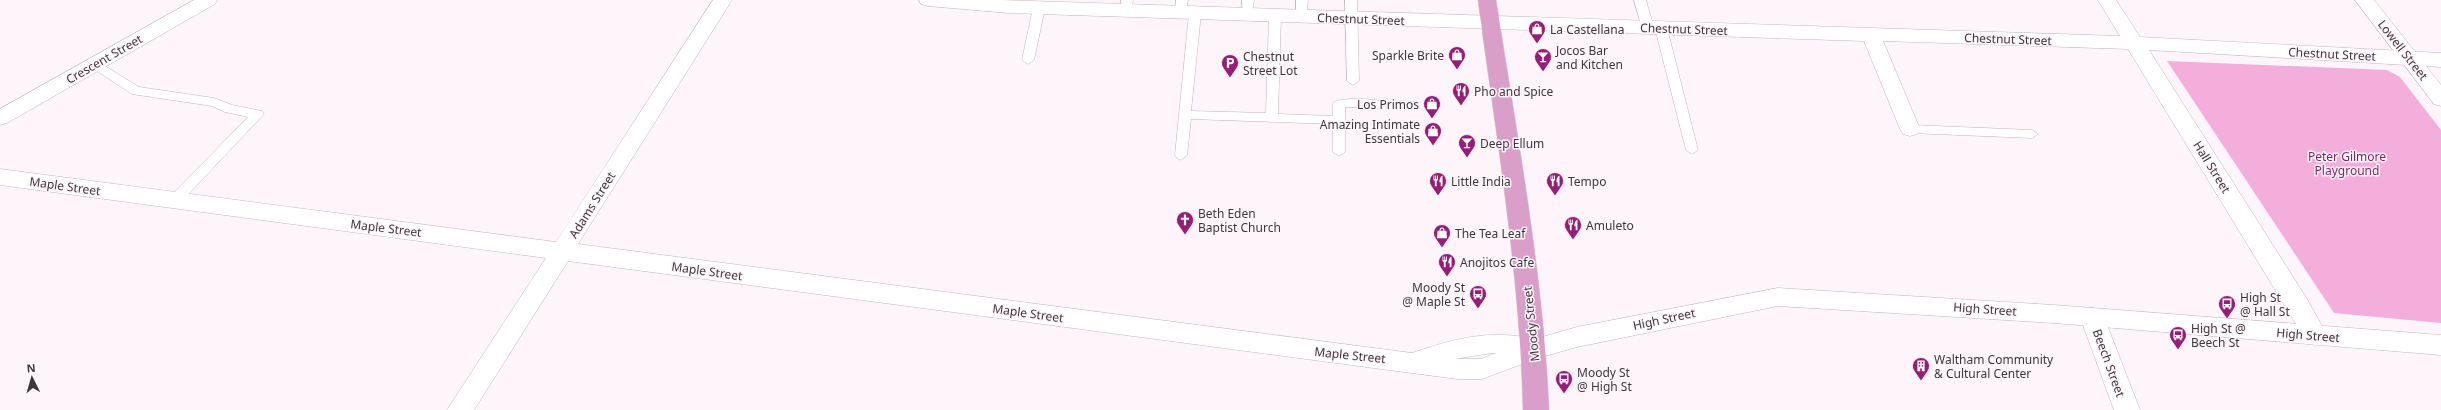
<svg xmlns="http://www.w3.org/2000/svg" width="2441" height="410" font-family="'Noto Sans',sans-serif">
<style>
.green{fill:#f3aedb}
.lines{fill:none;stroke-linecap:round;stroke-linejoin:round}
.service-casing{stroke:#c4b2be;stroke-width:1}
.minor-casing{stroke:#c4b2be;stroke-width:1}
.tertiary-casing{stroke:#c4b2be;stroke-width:1}
.secondary-casing{stroke:#c4b2be;stroke-width:1}
.primary-casing{stroke:#d4d3d4;stroke-width:1}
.service{fill:#fff;fill-rule:evenodd}
.minor{fill:#fff;fill-rule:evenodd}
.tertiary{fill:#fff;fill-rule:evenodd}
.secondary{fill:#fff;fill-rule:evenodd}
.primary{fill:#d99fc8;fill-rule:evenodd}
.labels{text-anchor:middle;dominant-baseline:central;stroke-width:3;stroke-linejoin:round;paint-order:stroke}
.street-label{font-size:12px;fill:#3d363a;stroke:#fdf5fa}
.poi-label{font-size:12px;fill:#3d363a;stroke:#fdf5fa;text-anchor:start}
.park-label{font-size:12px;fill:#7c1e65;stroke:#fdf5fa}
</style>
<rect width="100%" height="100%" fill="#fdf5fa"/>
<path class="green" d="M2167,61l220,9 13,7 41,53v193l-107,-10z"/>
<g class="lines">
<defs>
<path id="service" d="M1121,0h12l-2,14h-8z
M1176,0h12l-3,16 -4,1 -6,-4z
M1242,0h12l-3,18h-8z
M1296,0h12l-2,20 -4,1 -6,-4z
M1345,0h12l2,81 -6,4 -6,-4z
M1634,0h12l8,28 -2,3h-8l-2,-3z
M1039,4l6,4 -11,52 -6,4 -6,-4 11,-52z
M1195,10l6,4 -10,97 75,2 3,-97 6,-4 6,4 -3,98 55,2v-13c4,-6 50,-5 54,1l-6,4 -36,-1v45l-6,4 -6,-4v-28l-142,-5 -4,36 -6,5 -4,-2 -2,-3 14,-141z
M1661,24l6,4 31,122 -6,4 -6,-4 -31,-122z
M95,60l44,27 75,11 18,7 30,6 2,3 -84,89h-10l-1,-3 1,-3 78,-80 -23,-5 -13,-6 -80,-12 -41,-27 -2,-3 2,-3z
M1910,125l122,5 6,4 -6,4 -122,-5 -6,-4z"/>
<path id="minor" d="M919,0h80l1121,36 -22,-36h18l24,37 301,16v14l-292,-17 158,249 20,36 -4,7 -8,3 -8,-3 -179,-293 -245,-8 37,88 -3,5 -7,2 -7,-2 -3,-5 -36,-88 -855,-28 -81,-7 -7,-2z
M2092,308l8,2 4,7 36,93h-26l-34,-93 4,-7z"/>
<path id="tertiary" d="M194,0h23l-2,4 -208,119 -7,2v-16z
M713,0h19l-154,244 834,109c44,-15 85,-26 131,-11l3,7 -3,7 -61,23h-25l-889,-118 -94,149h-27l99,-152 -546,-73v-16l556,73zM1492,353h4l-15,6h-26z
M2355,0h19l67,85v21l-7,-2z"/>
<path id="secondary" d="M1778,288l276,17 387,30v20l-387,-32 -276,-17 -201,41 -43,12 -9,-3 -3,-7 3,-7 52,-15z"/>
<path id="primary" d="M1478,0h18c21,136 47,272 53,410h-26c-3,-137 -27,-274 -45,-410z"/>
</defs>
<use href="#service" class="service-casing"/>
<use href="#minor" class="minor-casing"/>
<use href="#tertiary" class="tertiary-casing"/>
<use href="#secondary" class="secondary-casing"/>
<use href="#primary" class="primary-casing"/>
<use href="#service" class="service"/>
<use href="#minor" class="minor"/>
<use href="#tertiary" class="tertiary"/>
<use href="#secondary" class="secondary"/>
<use href="#primary" class="primary"/>
</g>
<defs>
<symbol id="shop-pin" viewBox="-11 -11 22 30"><path d="M0 17L-7.5 6A9.5 9.5 0 1 1 7.5 6Z" fill="#961e79" stroke="#fdf5fa"/><path d="M-5-2.5h2.3a2.7 3.5 0 0 1 5.4 0H5L5.5 6h-11ZM-1.5-2.5h3a1.5 2.3 0 0 0-3 0Z" fill="#fff"/></symbol>
<symbol id="bar-pin" viewBox="-11 -11 22 30"><path d="M0 17L-7.5 6A9.5 9.5 0 1 1 7.5 6Z" fill="#961e79" stroke="#fdf5fa"/><path d="M-6-5H6L.8 .8V4.5H3.5V6h-7V4.5H-.8V.8Z" fill="#fff"/></symbol>
<symbol id="parking-pin" viewBox="-11 -11 22 30"><path d="M0 17L-7.5 6A9.5 9.5 0 1 1 7.5 6Z" fill="#961e79" stroke="#fdf5fa"/><path d="M-3.5-5.5H1a3.5 3.5 0 0 1 0 7H-1V5.5H-3.5ZM-1-3.4V-.6H.8a1.4 1.4 0 0 0 0-2.8Z" fill="#fff"/></symbol>
<symbol id="restaurant-pin" viewBox="-11 -11 22 30"><path d="M0 17L-7.5 6A9.5 9.5 0 1 1 7.5 6Z" fill="#961e79" stroke="#fdf5fa"/><path d="M-5-6h1v4h1v-4h1v4h1v-4h1v5L-1.5 .5V6h-2V.5L-5-1ZM5-6V6H3V1.5H1.5Q1.5-4 5-6Z" fill="#fff"/></symbol>
<symbol id="church-pin" viewBox="-11 -11 22 30"><path d="M0 17L-7.5 6A9.5 9.5 0 1 1 7.5 6Z" fill="#961e79" stroke="#fdf5fa"/><path d="M-1.2-6h2.4v3.5h3.3v2.4h-3.3V6h-2.4V-.1h-3.3v-2.4h3.3Z" fill="#fff"/></symbol>
<symbol id="bus-pin" viewBox="-11 -11 22 30"><path d="M0 17L-7.5 6A9.5 9.5 0 1 1 7.5 6Z" fill="#961e79" stroke="#fdf5fa"/><path d="M-5-6H5V4H4V6H2V4H-2V6H-4V4H-5ZM-3.5-4V0h7V-4ZM-3.5 1.2v1.5H-2V1.2ZM2 1.2v1.5H3.5V1.2Z" fill="#fff"/></symbol>
<symbol id="building-pin" viewBox="-11 -11 22 30"><path d="M0 17L-7.5 6A9.5 9.5 0 1 1 7.5 6Z" fill="#961e79" stroke="#fdf5fa"/><path d="M-4-6H4V6H1V3H-1V6H-4ZM-2.5-4.3h1.7v1.8h-1.7ZM.8-4.3h1.7v1.8H.8ZM-2.5-1h1.7V.8h-1.7ZM.8-1h1.7V.8H.8Z" fill="#fff"/></symbol>
</defs>
<g fill-rule="evenodd">
<use href="#shop-pin" x="1527" y="19" width="20" height="27"/>
<use href="#shop-pin" x="1447" y="45" width="20" height="27"/>
<use href="#bar-pin" x="1533" y="47" width="20" height="27"/>
<use href="#parking-pin" x="1220" y="53" width="20" height="27"/>
<use href="#restaurant-pin" x="1451" y="81" width="20" height="27"/>
<use href="#shop-pin" x="1422" y="94" width="20" height="27"/>
<use href="#shop-pin" x="1423" y="121" width="20" height="27"/>
<use href="#bar-pin" x="1457" y="133" width="20" height="27"/>
<use href="#restaurant-pin" x="1428" y="171" width="20" height="27"/>
<use href="#restaurant-pin" x="1545" y="171" width="20" height="27"/>
<use href="#church-pin" x="1175" y="210" width="20" height="27"/>
<use href="#restaurant-pin" x="1563" y="215" width="20" height="27"/>
<use href="#shop-pin" x="1432" y="223" width="20" height="27"/>
<use href="#restaurant-pin" x="1437" y="252" width="20" height="27"/>
<use href="#bus-pin" x="1468" y="284" width="20" height="27"/>
<use href="#bus-pin" x="2217" y="294" width="20" height="27"/>
<use href="#bus-pin" x="2168" y="325" width="20" height="27"/>
<use href="#building-pin" x="1911" y="356" width="20" height="27"/>
<use href="#bus-pin" x="1554" y="369" width="20" height="27"/>
</g>
<g class="labels">
<g class="street-label">
<text transform="translate(1361 19) rotate(2)">Chestnut Street</text>
<text transform="translate(1684 29) rotate(2)">Chestnut Street</text>
<text transform="translate(2008 39) rotate(2)">Chestnut Street</text>
<text transform="translate(2403 50) rotate(52)">Lowell Street</text>
<text transform="translate(2332 54) rotate(3)">Chestnut Street</text>
<text transform="translate(104 59) rotate(-30)">Crescent Street</text>
<text transform="translate(2212 167) rotate(58)">Hall Street</text>
<text transform="translate(65 186) rotate(8)">Maple Street</text>
<text transform="translate(592 205) rotate(-58)">Adams Street</text>
<text transform="translate(386 228) rotate(7)">Maple Street</text>
<text transform="translate(707 271) rotate(8)">Maple Street</text>
<text transform="translate(1985 309) rotate(4)">High Street</text>
<text transform="translate(1028 313) rotate(8)">Maple Street</text>
<text transform="translate(1664 319) rotate(-12)">High Street</text>
<text transform="translate(1531 324) rotate(-96)">Moody Street</text>
<text transform="translate(2308 335) rotate(5)">High Street</text>
<text transform="translate(1350 355) rotate(6)">Maple Street</text>
<text transform="translate(2109 363) rotate(70)">Beech Street</text>
</g>
<g class="poi-label">
<text x="1550" y="29">La Castellana</text>
<text x="1556" y="50">Jocos Bar<tspan x="1556" dy="14">and Kitchen</tspan></text>
<text x="1444" y="55" text-anchor="end">Sparkle Brite</text>
<text x="1243" y="56">Chestnut<tspan x="1243" dy="14">Street Lot</tspan></text>
<text x="1474" y="91">Pho and Spice</text>
<text x="1419" y="104" text-anchor="end">Los Primos</text>
<text x="1420" y="124" text-anchor="end">Amazing Intimate<tspan x="1420" dy="14">Essentials</tspan></text>
<text x="1480" y="143">Deep Ellum</text>
<text x="1451" y="181">Little India</text>
<text x="1568" y="181">Tempo</text>
<text x="1198" y="213">Beth Eden<tspan x="1198" dy="14">Baptist Church</tspan></text>
<text x="1586" y="225">Amuleto</text>
<text x="1455" y="233">The Tea Leaf</text>
<text x="1460" y="262">Anojitos Cafe</text>
<text x="1465" y="287" text-anchor="end">Moody St<tspan x="1465" dy="14">@ Maple St</tspan></text>
<text x="2240" y="297">High St<tspan x="2240" dy="14">@ Hall St</tspan></text>
<text x="2191" y="328">High St @<tspan x="2191" dy="14">Beech St</tspan></text>
<text x="1934" y="359">Waltham Community<tspan x="1934" dy="14">&amp; Cultural Center</tspan></text>
<text x="1577" y="372">Moody St<tspan x="1577" dy="14">@ High St</tspan></text>
</g>
<g class="park-label">
<text x="2347" y="156">Peter Gilmore<tspan x="2347" dy="14">Playground</tspan></text>
</g>
</g>
<g transform="translate(32 378) rotate(355)" stroke="#fdf5fa" stroke-width="3" paint-order="stroke">
<path d="M0-3L7 15L0 10L-7 15Z" fill="#3d363a"/>
<text y="-6" font-size="11" font-weight="bold" text-anchor="middle" fill="#3d363a">N</text>
</g>
</svg>
